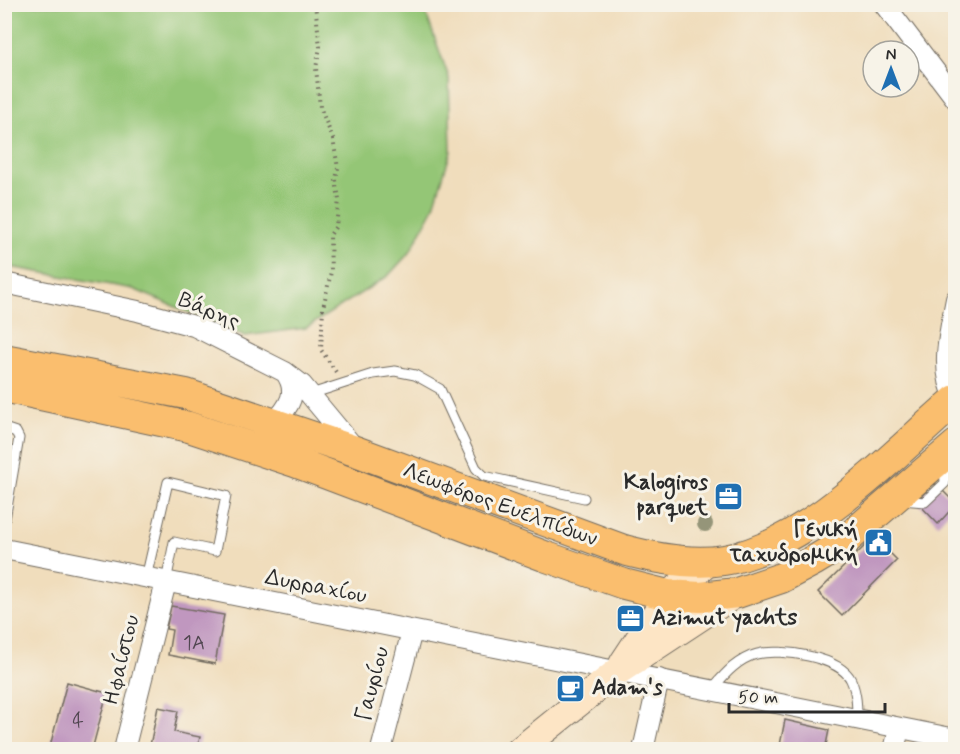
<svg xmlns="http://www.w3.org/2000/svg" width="960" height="754" font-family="Mynerve,sans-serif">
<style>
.green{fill:#94c676;stroke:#607850;stroke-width:1.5}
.building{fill:#c097bf}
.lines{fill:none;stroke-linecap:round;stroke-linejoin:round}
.lane-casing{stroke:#70695e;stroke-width:11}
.street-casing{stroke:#70695e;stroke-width:22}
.secondary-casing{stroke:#70695e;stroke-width:29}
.primary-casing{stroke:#70695e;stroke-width:32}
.path{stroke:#70695e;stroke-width:4;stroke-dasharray:1.5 4.5;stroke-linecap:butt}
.lane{stroke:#fff;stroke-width:9}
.street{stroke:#fff;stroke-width:20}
.secondary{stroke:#fde5c5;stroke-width:27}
.primary{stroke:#fabe6e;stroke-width:30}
.tree{fill:#959579}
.labels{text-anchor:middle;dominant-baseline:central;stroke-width:6;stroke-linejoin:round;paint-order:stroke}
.number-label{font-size:20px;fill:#504650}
.street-label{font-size:22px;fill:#2b2b2b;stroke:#f7f3e8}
.poi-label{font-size:22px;font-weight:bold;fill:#2b2b2b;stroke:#f7f3e8;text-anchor:end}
</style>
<rect width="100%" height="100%" fill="#f7f3e8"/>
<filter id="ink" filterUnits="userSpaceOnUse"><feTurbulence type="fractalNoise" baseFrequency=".0167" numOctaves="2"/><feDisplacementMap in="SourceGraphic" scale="12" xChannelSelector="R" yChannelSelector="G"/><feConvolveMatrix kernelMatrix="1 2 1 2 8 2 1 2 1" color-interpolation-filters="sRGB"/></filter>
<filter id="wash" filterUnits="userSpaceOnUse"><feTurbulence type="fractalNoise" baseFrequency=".008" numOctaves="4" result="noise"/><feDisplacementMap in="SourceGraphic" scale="24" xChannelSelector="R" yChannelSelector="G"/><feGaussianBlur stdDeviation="1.35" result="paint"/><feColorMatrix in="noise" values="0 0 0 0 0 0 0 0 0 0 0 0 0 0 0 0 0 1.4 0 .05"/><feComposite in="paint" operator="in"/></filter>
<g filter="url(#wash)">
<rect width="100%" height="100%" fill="#f0ddbc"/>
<path class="green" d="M4,5h419l26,73 2,73 -18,58 -23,43 -22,24 -82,52 -61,8 -112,-47 -128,-23z"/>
<g id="blocks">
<path class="building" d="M935,483l21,21 -18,20 -22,-23z
M874,537l23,23 -55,56 -24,-24z
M171,606l53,9 -9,49 -47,-9 4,-25 -6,-1z
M67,682l40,11 -15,57h-43z
M158,707l20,4 -4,21 26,5 -3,13h-48z
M785,720l44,10 -4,20h-46z"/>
</g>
</g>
<g filter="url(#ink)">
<use href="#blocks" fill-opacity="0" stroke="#70695e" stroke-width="1.5"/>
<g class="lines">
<defs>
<path id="lane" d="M311,394l62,-20 22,-3 20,4 25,14 36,79 8,8 100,22
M4,428l12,4 3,6 -15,87
M901,500l24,2 20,-19 -1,-19
M146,578l22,-96 58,14 -11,55 -41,-9 -8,40
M711,690c13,-15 26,-31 46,-36 24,-6 83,3 94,26 6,13 6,27 6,41"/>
<path id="street" d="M884,4l72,95
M4,283l134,28 56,15 91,46 17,13 54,65
M956,299c-6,32 -17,71 0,100
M274,423c15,-16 26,-31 11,-51
M4,549l952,190
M124,750l42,-168
M381,750l31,-119
M643,750l16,-71
M894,750l5,-21"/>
<path id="secondary" d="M623,663l45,-68 42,-34
M520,750l97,-78 120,-79"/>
<path id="primary" d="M4,359l182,35 172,58 266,98c33,9 67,15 100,10 84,-14 168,-105 232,-160
M4,387l185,40 106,35 249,94 80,28 44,11 32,2 37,-4 44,-15 34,-18 25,-15 116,-100"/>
</defs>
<use href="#lane" class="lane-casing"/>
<use href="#street" class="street-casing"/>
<use href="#secondary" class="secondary-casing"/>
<use href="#primary" class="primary-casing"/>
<path class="path" d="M315,4l5,43 -4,21 4,39 13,32 5,29 -2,12 3,20 -3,26 -6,9 1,37 -8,36 -2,42 15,22"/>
<use href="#lane" class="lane"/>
<use href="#street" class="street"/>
<use href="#secondary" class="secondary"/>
<use href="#primary" class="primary"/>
</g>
<circle class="tree" cx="705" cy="524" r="8"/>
</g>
<defs>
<symbol id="office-square" viewBox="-11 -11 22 22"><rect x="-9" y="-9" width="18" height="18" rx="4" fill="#1f6fb2" stroke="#f7f3e8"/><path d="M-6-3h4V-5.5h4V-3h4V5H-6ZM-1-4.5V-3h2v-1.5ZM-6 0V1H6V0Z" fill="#fff"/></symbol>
<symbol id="civic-square" viewBox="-11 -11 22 22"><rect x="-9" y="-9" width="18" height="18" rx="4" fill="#1f6fb2" stroke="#f7f3e8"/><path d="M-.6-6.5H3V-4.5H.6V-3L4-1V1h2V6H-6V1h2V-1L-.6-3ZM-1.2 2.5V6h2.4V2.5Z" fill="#fff"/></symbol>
<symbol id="cafe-square" viewBox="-11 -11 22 22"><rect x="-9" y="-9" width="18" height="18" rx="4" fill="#1f6fb2" stroke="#f7f3e8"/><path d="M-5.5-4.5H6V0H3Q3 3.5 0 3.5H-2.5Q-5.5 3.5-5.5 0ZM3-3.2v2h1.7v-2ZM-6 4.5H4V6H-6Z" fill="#fff"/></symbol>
</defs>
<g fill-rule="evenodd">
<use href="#office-square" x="712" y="480" width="33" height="33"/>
<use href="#civic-square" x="862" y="526" width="33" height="33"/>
<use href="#office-square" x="614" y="602" width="33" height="33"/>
<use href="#cafe-square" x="554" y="672" width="33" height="33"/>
</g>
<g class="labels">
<g class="number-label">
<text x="194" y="643">1Α</text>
<text x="78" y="721">4</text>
</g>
<g class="street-label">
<text transform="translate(209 311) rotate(22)">Βάρης</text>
<text transform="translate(500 505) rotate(20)">Λεωφόρος Ευελπίδων</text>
<text transform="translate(316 587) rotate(11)">Δυρραχίου</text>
<text transform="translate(122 660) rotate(-76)">Ηφαίστου</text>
<text transform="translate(373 684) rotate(-75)">Γαυρίου</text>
</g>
<g class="poi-label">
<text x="708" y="483">Kalogiros<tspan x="708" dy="25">parquet</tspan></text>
<text x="858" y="530">Γενική<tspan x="858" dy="25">ταχυδρομική</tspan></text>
<text x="652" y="618" text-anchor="start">Azimut yachts</text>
<text x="592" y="688" text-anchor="start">Adam's</text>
</g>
</g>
<rect width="960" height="754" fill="none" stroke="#f7f3e8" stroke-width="24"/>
<g transform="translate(891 69)"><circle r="28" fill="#f7f3e8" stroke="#a5a39c" stroke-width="1.5"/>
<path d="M0-4.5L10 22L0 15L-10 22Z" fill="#1f6fb2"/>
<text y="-9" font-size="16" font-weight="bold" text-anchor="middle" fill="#2b2b2b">N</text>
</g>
<path d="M729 703v9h156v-9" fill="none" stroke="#2b2b2b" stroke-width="3"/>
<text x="738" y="703" font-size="18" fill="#2b2b2b" stroke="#f7f3e8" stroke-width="4.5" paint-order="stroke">50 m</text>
</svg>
